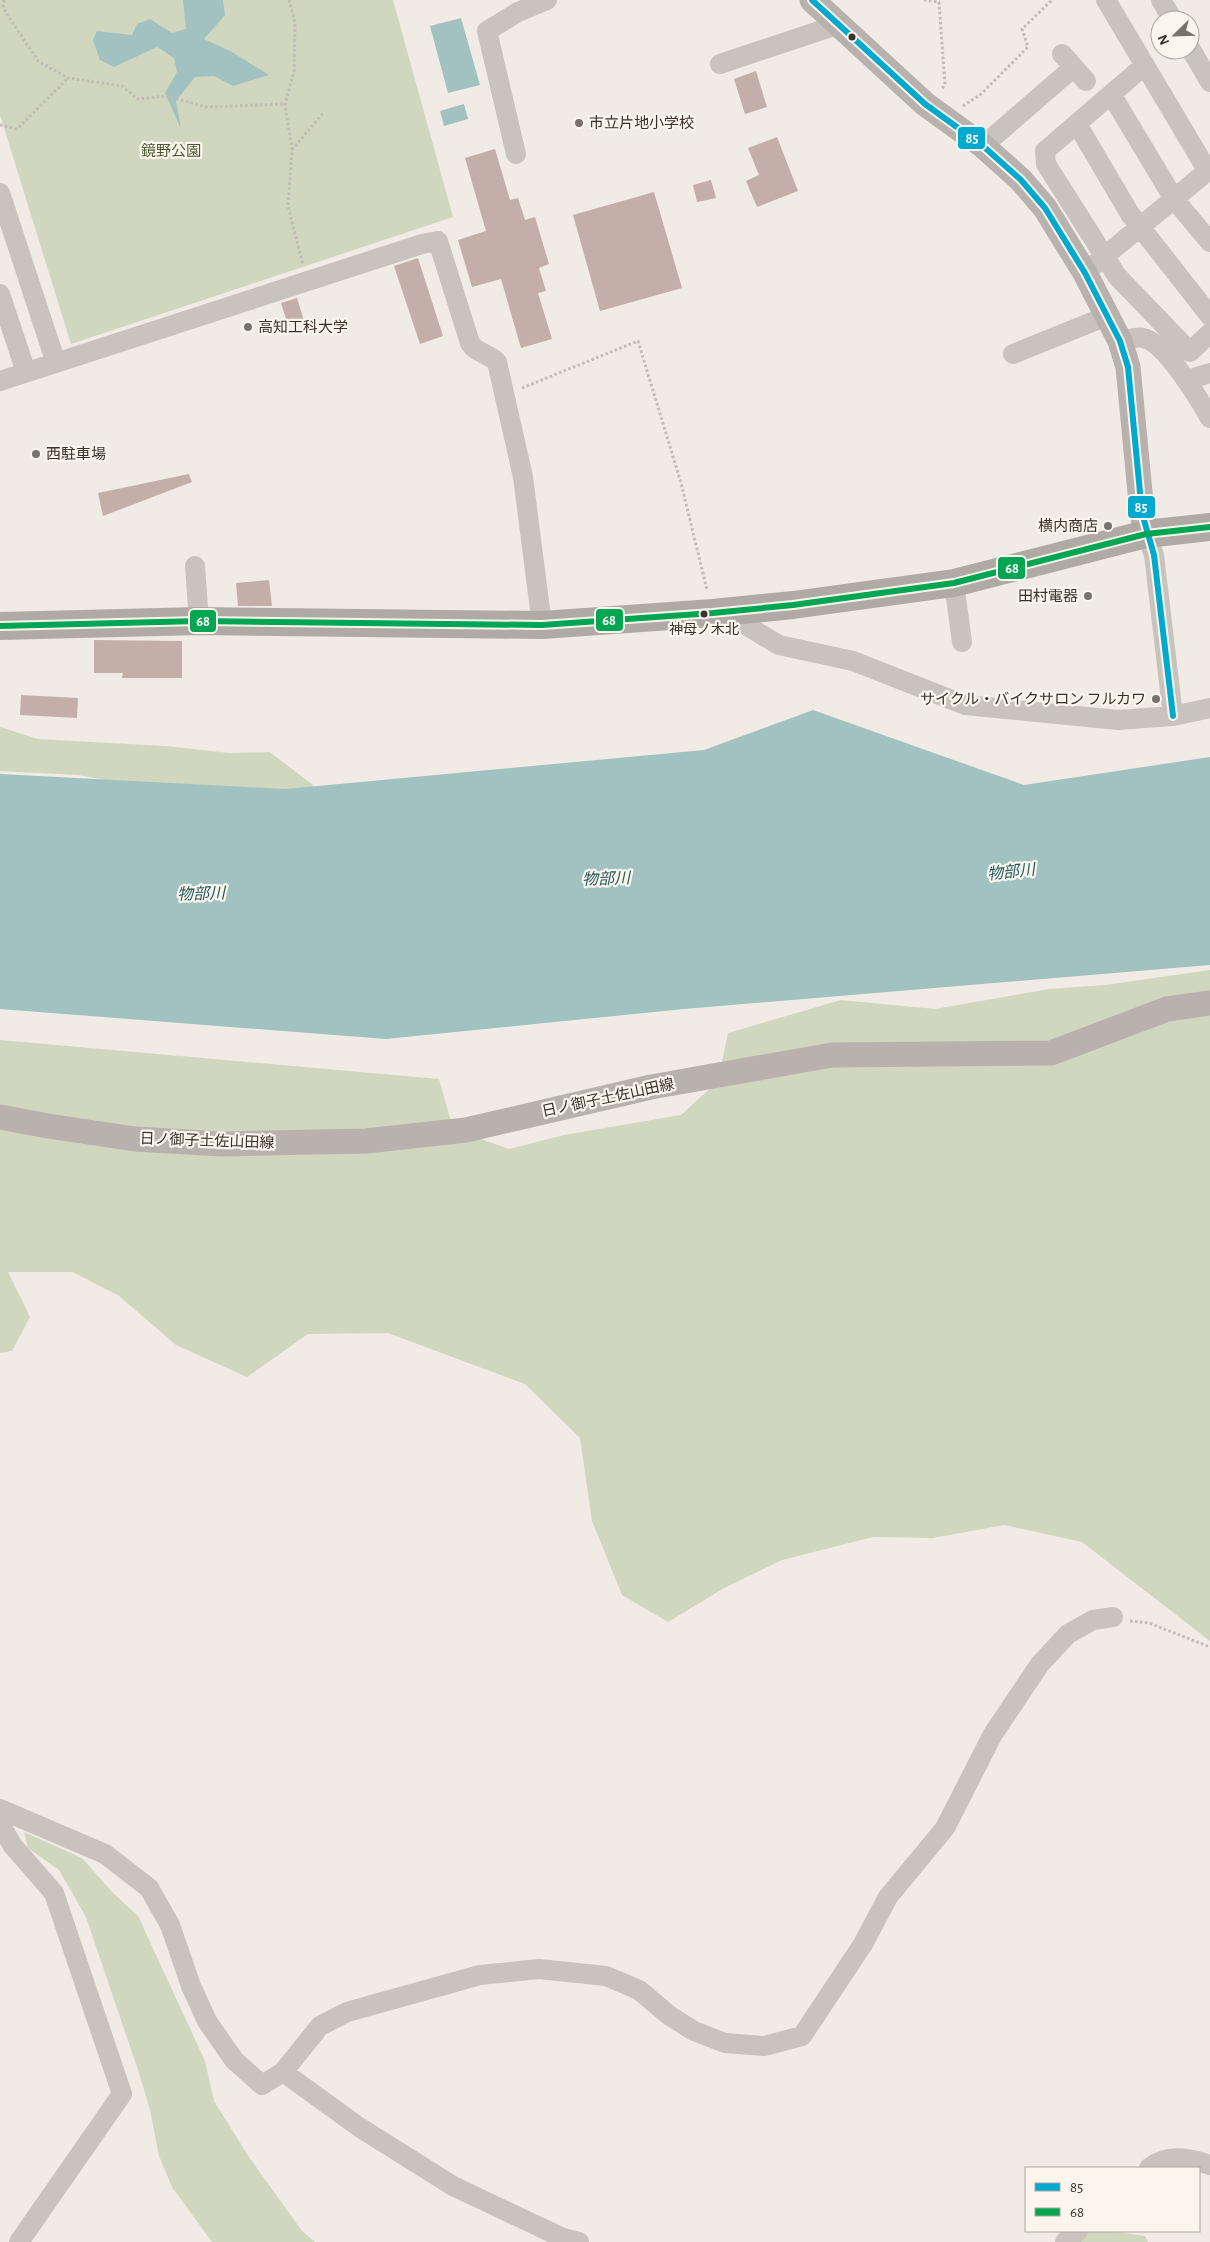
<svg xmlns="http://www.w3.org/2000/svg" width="1210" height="2242" font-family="'Alegreya Sans','Noto Sans JP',sans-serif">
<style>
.green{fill:#d1d6bf}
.water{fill:#a1c2c1}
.building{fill:#c3afa7}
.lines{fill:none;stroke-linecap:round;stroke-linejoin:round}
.path{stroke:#c2bbb6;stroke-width:3;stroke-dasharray:2.5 2.5;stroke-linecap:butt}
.minor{stroke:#c9c3be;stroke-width:20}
.major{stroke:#b8b1ad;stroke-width:25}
.highway{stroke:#afaaa4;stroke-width:28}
.bus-1-casing{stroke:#fbf5ee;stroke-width:10}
.bus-2-casing{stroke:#fbf5ee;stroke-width:10}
.bus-1{stroke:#00a9ce;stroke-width:6}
.bus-2{stroke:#00a651;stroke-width:6}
.bus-dot{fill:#3b302b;stroke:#fbf5ee;stroke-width:2}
.poi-dot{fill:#7a716c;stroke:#fbf5ee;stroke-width:2}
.labels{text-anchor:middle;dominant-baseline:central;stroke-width:4.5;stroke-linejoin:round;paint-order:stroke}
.bus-label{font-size:14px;fill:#3b302b;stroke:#fbf5ee}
.poi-label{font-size:15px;fill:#3b302b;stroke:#fbf5ee;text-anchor:start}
.park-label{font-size:15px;fill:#4a5a2e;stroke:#fbf5ee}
.street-label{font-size:15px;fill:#3b302b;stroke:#fbf5ee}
.water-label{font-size:16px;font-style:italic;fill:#1f5a5e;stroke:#fbf5ee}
.line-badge{stroke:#fbf5ee;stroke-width:2}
.badge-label{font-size:14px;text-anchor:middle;font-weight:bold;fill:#fff}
</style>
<rect width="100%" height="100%" fill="#f0ebe5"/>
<path class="green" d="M0,0h393l60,217 -382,127 -71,-229z
M0,727l38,12 128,7 63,7 41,-1 48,37 -52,12 -106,-11 -82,-15 -78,-4z
M1210,970v671l-128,-99 -78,-17 -71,13 -60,-1 -91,23 -58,28 -56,34 -46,-27 -30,-74 -12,-83 -55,-54 -137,-51 -80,1 -61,43 -71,-32 -57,-49 -46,-24h-65l22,45 -18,34 -12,2v-313l439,39 14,50 56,20 55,-14 117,-20 37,-34 10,-48 113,-33 94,9 114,-20 56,-4z
M24,1832l58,26 31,35 25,23 67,145 9,40 35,56 53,74 13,11h-103l-40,-55 -13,-31 -9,-46 -11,-37 -53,-156 -27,-47 -31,-22z
M1064,2231h45l36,5 3,6h-91z"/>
<path class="water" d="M183,0h40l2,15 -21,24 26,12 39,24 -36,11 -19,-10 -19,1 -19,24 5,28 -16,-36 12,-21 -3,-14 -17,-11 -43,20 -14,-7 -7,-20 4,-9 35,4 5,-11 13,-5 22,14 14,-4z
M461,18l19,67 -32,8 -18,-67z
M464,104l4,15 -24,7 -4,-15z
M813,710l211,75 186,-28v208l-526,44 -298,30 -386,-30v-235l286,15 418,-39z"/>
<path class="building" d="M756,71l11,36 -22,7 -11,-35z
M777,137l21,54 -41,16 -11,-26 13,-6 -11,-27z
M495,149l15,51 8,-2 7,22 10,-3 14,47 -10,4 7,23 -8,2 14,46 -31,9 -20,-69 -29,8 -14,-47 28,-9 -21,-73z
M711,180l5,18 -19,4 -4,-17z
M654,192l28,96 -82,23 -27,-96z
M418,258l25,78 -23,8 -26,-78z
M297,298l7,23 -16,4 -7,-22z
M189,474l3,8 -89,34 -5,-23z
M269,580l3,26h-34l-2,-23z
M94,640l88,1v37h-60l1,-5h-29z
M21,695l57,3 -1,20 -57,-3z"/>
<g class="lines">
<path class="path" d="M4,0l-1,8 35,53 30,17 54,8 16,13 29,-3 39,11 79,-3
M289,0l6,23 -1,48 -9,33 7,46 -4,56 15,59
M924,0l15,2 6,83 -4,5
M963,106l18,-12 47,-47 -6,-18 30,-29
M0,125l17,4 51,-51
M292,150l32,-38
M522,388l116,-47 43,142 26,107
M1130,1621l19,2 61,24"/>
<path class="minor" d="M1106,0l101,170
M1161,0l12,20
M1190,48l20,34
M1062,54l24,27
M720,64l117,-39
M1145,65l-100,86 1,13 71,112 73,76 20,-19
M1111,94l63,105 36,43
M1077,124l53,90 80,102
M983,146l91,-79
M516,154l-29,-123 31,-19 29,-12
M0,193l56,170
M1094,265l116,-96
M0,294l26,78
M1120,341c7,-1 17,-5 23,-3 22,4 56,61 67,80
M1013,354l94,-38
M1187,380l23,-7
M0,381l422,-137 16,-3 32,102c6,10 19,11 27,19l26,115 19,148
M1146,534l8,21 19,161
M195,566l4,55
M954,583l8,59
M724,612l55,33 74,16 112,44 153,15 55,-4 37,-8
M0,1809l105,45 44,34 21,37 21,61 16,35 27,39 28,25 21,-13 37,-46 27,-14 133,-37 59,-6 67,7 33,14 31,26 24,15 31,12 39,3 38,-10 61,-92 25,-47 57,-69 48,-94 47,-70 28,-30 25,-14 20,-3
M0,1824l13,22 41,47 68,201 -103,148
M283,2072l76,55 94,59 110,52 16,4
M1149,2168c18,-15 41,-10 61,-3
M1065,2242l13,-11"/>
<path class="major" d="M812,0l113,104 58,42 38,34 24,28 40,65 35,68 8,26 14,146 4,21
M0,1117l48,9 87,13 88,5 143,-3 100,-11 185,-43 181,-32 219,-2 116,-44 43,-6"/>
<path class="highway" d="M0,626l199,-5 343,4 171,-12 80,-8 161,-22 192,-49 64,-7"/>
<defs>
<path id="bus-1" d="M812,0l113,104 58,42 38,34 24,28 40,65 35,68 8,26 14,146 12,42 19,161"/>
<path id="bus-2" d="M0,626l199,-5 343,4 171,-12 80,-8 161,-22 192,-49 64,-7"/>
</defs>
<use href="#bus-1" class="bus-1-casing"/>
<use href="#bus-2" class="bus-2-casing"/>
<use href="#bus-1" class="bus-1"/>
<use href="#bus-2" class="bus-2"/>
</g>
<g class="bus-dot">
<circle cx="852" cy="37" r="4.5"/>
<circle cx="704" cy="614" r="4.5"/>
</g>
<g class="poi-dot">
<circle cx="579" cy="123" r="5"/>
<circle cx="248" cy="327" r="5"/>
<circle cx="36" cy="454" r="5"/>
<circle cx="1108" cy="526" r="5"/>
<circle cx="1088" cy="596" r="5"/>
<circle cx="1156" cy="699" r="5"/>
</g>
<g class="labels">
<g class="bus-label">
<text x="704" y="630">神母ノ木北</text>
</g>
<g class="poi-label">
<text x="589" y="123">市立片地小学校</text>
<text x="258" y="327">高知工科大学</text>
<text x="46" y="454">西駐車場</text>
<text x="1098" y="526" text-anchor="end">横内商店</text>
<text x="1078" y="596" text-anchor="end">田村電器</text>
<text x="1146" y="699" text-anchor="end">サイクル・バイクサロン フルカワ</text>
</g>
<g class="park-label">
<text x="171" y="151">鏡野公園</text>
</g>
<g class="street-label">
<text transform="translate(608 1098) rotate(-12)">日ノ御子土佐山田線</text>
<text transform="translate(207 1141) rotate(2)">日ノ御子土佐山田線</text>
</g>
<g class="water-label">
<text transform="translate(1011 872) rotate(-6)">物部川</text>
<text transform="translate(606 879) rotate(-2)">物部川</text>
<text transform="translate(201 894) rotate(-2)">物部川</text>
</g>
</g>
<g class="line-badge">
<rect x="957" y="126" width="29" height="24" rx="5" fill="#00a9ce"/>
<rect x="1127" y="495" width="29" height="24" rx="5" fill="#00a9ce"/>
<rect x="997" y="556" width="29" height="24" rx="5" fill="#00a651"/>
<rect x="595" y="608" width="29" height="24" rx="5" fill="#00a651"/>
<rect x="189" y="609" width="28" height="24" rx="5" fill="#00a651"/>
</g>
<g class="badge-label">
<text x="972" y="143">85</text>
<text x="1141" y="512">85</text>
<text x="1012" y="573">68</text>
<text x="609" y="625">68</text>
<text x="203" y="626">68</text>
</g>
<rect x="1025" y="2167" width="175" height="65" fill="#fbf5ee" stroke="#aea6a0"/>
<rect x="1035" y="2183" width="25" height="8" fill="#00a9ce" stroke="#aea6a0"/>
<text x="1070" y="2192" font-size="15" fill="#3b302b">85</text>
<rect x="1035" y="2208" width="25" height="8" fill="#00a651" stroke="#aea6a0"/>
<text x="1070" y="2217" font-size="15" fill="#3b302b">68</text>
<g transform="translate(1175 35) rotate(247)"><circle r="24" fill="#fbf5ee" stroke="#aea6a0"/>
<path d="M0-4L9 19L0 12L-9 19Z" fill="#7a716c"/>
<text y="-8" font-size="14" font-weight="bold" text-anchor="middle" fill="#3b302b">N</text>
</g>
</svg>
